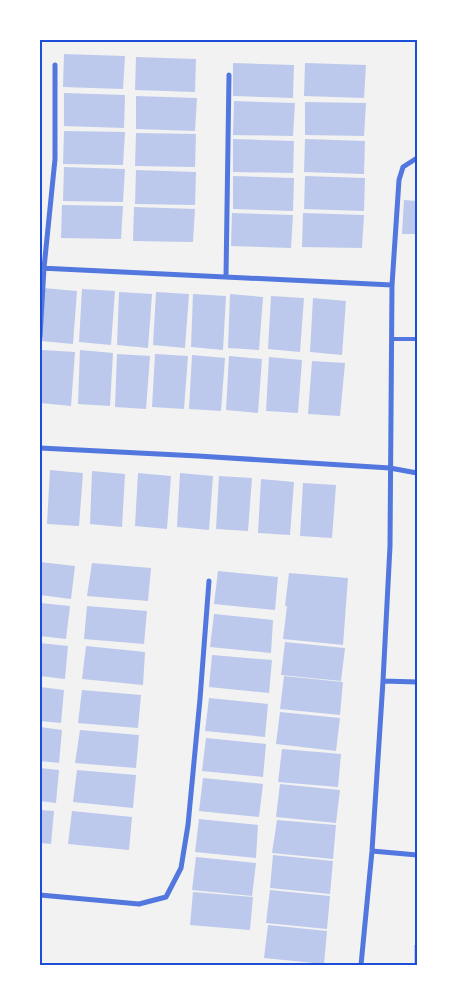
<svg xmlns="http://www.w3.org/2000/svg" width="457" height="1005" font-family="'Crimson Pro',serif">
<style>
.building{fill:#bdc9ec}
.lines{fill:none;stroke-linecap:round;stroke-linejoin:round}
.service{stroke:#5277de;stroke-width:4}
.minor{stroke:#5277de;stroke-width:5}
.neatline{fill:none;stroke:#1d4ed8;stroke-width:2}
</style>
<rect width="100%" height="100%" fill="#f2f2f2"/>
<path class="building" d="M64,54l61,2 -2,33 -60,-2z
M136,57l60,2 -1,33 -60,-2z
M233,63l61,2 -1,33 -60,-2z
M305,63l61,2 -2,33 -60,-2z
M64,93l61,2 -1,33 -60,-2z
M136,96l61,2 -2,33 -59,-2z
M234,101l61,2 -2,33 -60,-1z
M305,102l61,1 -2,33 -59,-1z
M64,131l61,1 -2,33 -60,-1z
M136,133l60,1 -1,33 -60,-1z
M233,139l61,2 -1,32 -60,-1z
M305,139l60,2 -1,33 -60,-2z
M64,167l61,2 -2,33 -60,-1z
M136,170l60,2 -1,33 -60,-1z
M233,176l61,2 -1,33 -60,-2z
M305,176l60,2 -1,33 -60,-2z
M404,200l13,1v33h-15z
M62,205l61,1 -2,33 -60,-1z
M134,207l61,2 -2,33 -60,-1z
M232,213l61,2 -2,33 -60,-2z
M303,213l61,2 -2,33 -60,-1z
M43,288l34,3 -4,53 -32,-3z
M82,289l33,2 -4,54 -32,-3z
M119,292l33,2 -4,54 -31,-3z
M156,292l33,2 -4,54 -32,-3z
M193,294l33,2 -3,54 -32,-3z
M230,294l33,3 -4,53 -31,-2z
M271,296l33,2 -4,54 -32,-3z
M313,298l33,3 -4,54 -32,-3z
M42,350l33,2 -4,54 -31,-3z
M80,350l33,3 -3,53 -32,-2z
M117,354l33,2 -4,53 -31,-2z
M155,354l33,2 -4,53 -32,-2z
M192,355l33,3 -4,53 -32,-2z
M229,356l33,3 -4,54 -32,-3z
M269,357l33,3 -4,53 -32,-2z
M312,361l33,2 -5,53 -32,-2z
M50,470l33,3 -4,53 -32,-2z
M92,471l33,3 -3,53 -32,-3z
M138,473l33,3 -4,53 -32,-3z
M180,473l33,3 -4,54 -32,-3z
M219,476l33,2 -4,53 -32,-2z
M261,479l33,3 -4,53 -32,-2z
M303,483l33,2 -4,53 -32,-2z
M40,562l35,4 -4,33 -31,-4z
M92,563l59,5 -3,33 -61,-5z
M218,571l60,6 -3,33 -61,-6z
M289,573l59,5 -5,67 -60,-6 4,-33h-2z
M40,603l30,3 -4,33 -26,-3z
M87,606l60,5 -3,33 -60,-5z
M214,614l59,6 -2,33 -61,-6z
M285,642l60,6 -4,33 -60,-6z
M40,643l28,3 -3,33 -25,-3z
M86,646l59,6 -2,33 -61,-6z
M212,655l60,5 -3,33 -60,-6z
M284,676l59,6 -3,33 -60,-6z
M40,687l24,3 -3,33 -21,-2z
M82,690l59,5 -3,33 -60,-5z
M209,698l59,6 -3,33 -60,-6z
M280,712l60,6 -4,33 -60,-7z
M40,727l22,3 -3,33 -19,-2z
M80,730l59,5 -3,33 -61,-5z
M206,738l60,6 -3,33 -61,-6z
M282,749l59,5 -3,33 -60,-5z
M40,768l19,2 -3,33 -16,-2z
M77,770l59,5 -3,33 -60,-6z
M203,778l60,6 -4,33 -60,-6z
M280,784l60,6 -4,33 -60,-6z
M40,810l14,1 -3,33 -11,-1z
M72,811l60,6 -3,33 -61,-6z
M199,819l59,6 -2,33 -61,-6z
M277,820l59,5 -3,34 -61,-6z
M273,855l60,6 -3,33 -60,-6z
M196,857l60,6 -4,33 -60,-6z
M270,890l60,6 -3,33 -61,-6z
M193,892l60,5 -3,33 -60,-5z
M268,925l59,6 -3,33 -60,-6z
M414,945h3v20h-3z"/>
<g class="lines">
<path class="service" d="M392,339h25"/>
<path class="minor" d="M40,268l352,17 7,-105 4,-13 14,-9
M226,277l3,-202
M40,337l4,-69 11,-109v-94
M40,448l158,8 192,12 27,5
M383,681l34,1
M372,851l45,4
M40,895l99,9 27,-7 15,-29 7,-43 12,-126 9,-118
M361,965l11,-114 11,-170 7,-135 2,-261"/>
</g>
<rect width="457" height="1005" fill="none" stroke="#ffffff" stroke-width="82"/>
<rect x="41" y="41" width="375" height="923" class="neatline"/>
</svg>
